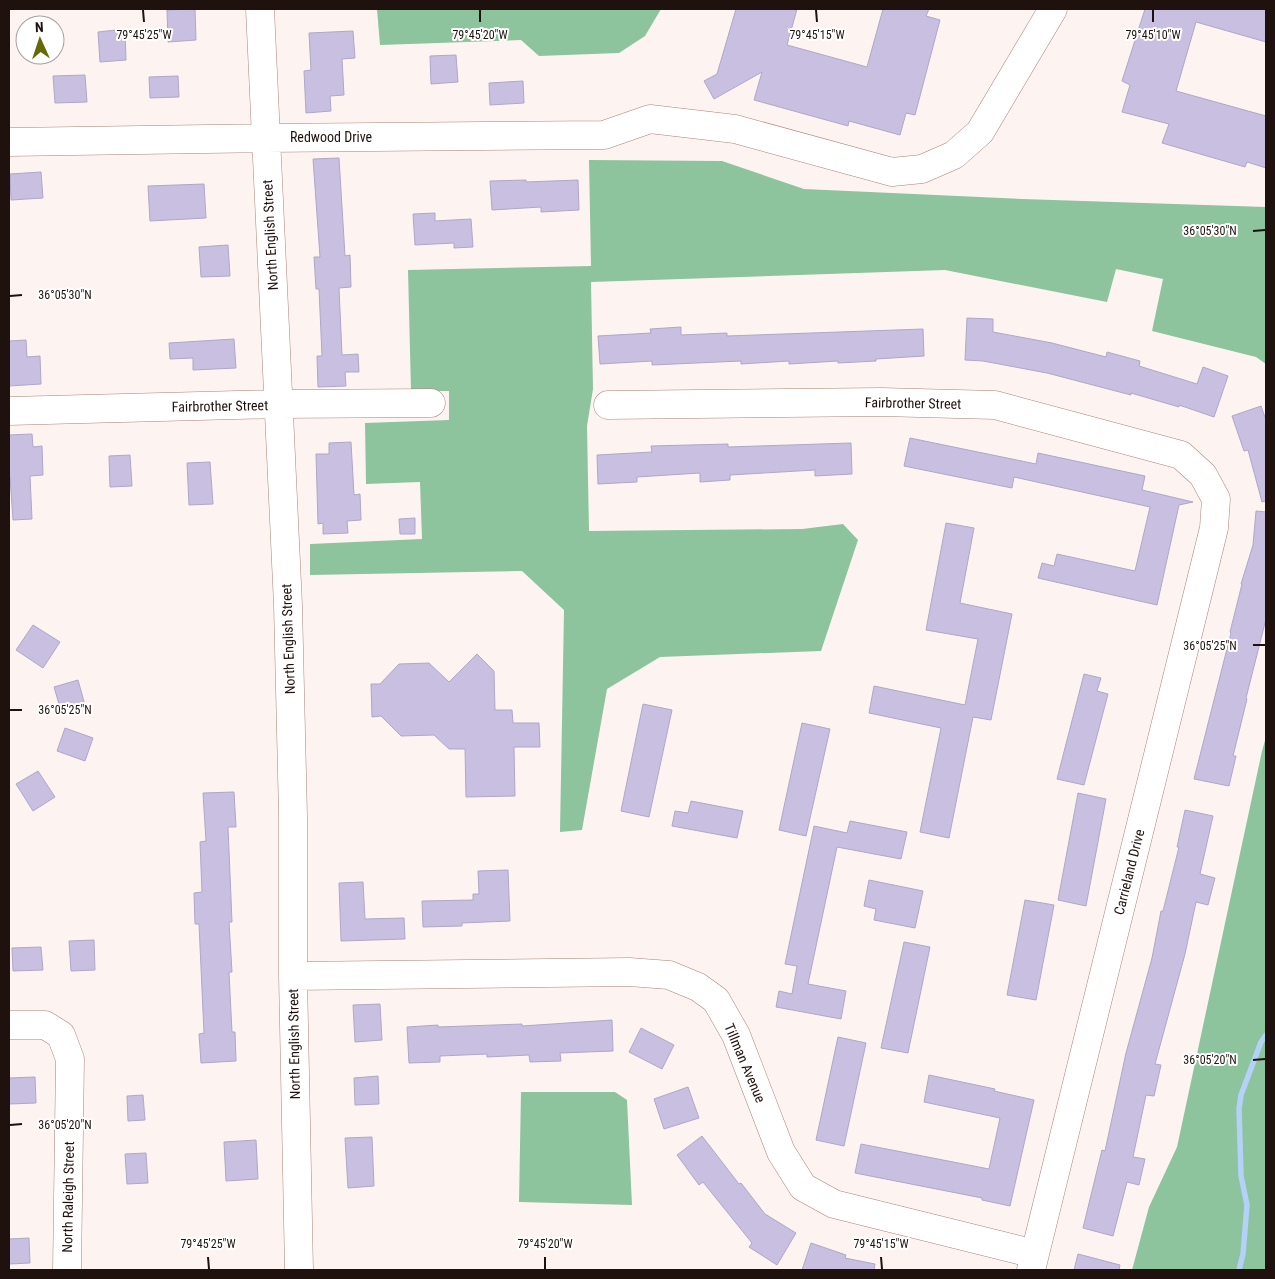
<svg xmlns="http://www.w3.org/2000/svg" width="1275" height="1279" font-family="'Roboto Condensed',sans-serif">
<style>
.forest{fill:#8dc39d}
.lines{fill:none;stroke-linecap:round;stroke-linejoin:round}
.stream{stroke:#b4d1f8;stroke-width:5.5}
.building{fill:#c8bfe1;stroke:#afa7c8}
.minor-casing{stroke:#a88478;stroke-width:29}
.minor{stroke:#fff;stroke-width:28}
.ticks{fill:none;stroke:#1f120e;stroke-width:2}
.labels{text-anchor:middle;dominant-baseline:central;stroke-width:4;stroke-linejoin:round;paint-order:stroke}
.street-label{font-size:14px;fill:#1f120e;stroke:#fff}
.ticks-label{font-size:12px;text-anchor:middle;fill:#1f120e;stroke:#fff;stroke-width:4;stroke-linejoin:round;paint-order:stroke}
</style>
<rect width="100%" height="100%" fill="#fdf4f2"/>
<path class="forest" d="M377,9h284l-16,27 -26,17 -80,3 -18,-16 -141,5z
M589,160l133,1 82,28 218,10 244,8v157l-10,-7 -104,-26 11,-52 -47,-10 -9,33 -162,-32 -354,12 2,107 -6,37 2,105 213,-2 41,-5 15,16 -37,111 -161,6 -53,32 -25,141 -22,2 4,-222 -42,-39 -212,4v-31l112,-5 -2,-57 -54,2 -1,-61 84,-3v-29h-38l-3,-121 183,-4z
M1266,737v533h-134l17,-63 28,-60 85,-396z
M521,1092h94l12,8 5,105 -113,-3z"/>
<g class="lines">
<path class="stream" d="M1239,1270l4,-16 4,-49 -6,-29 -2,-67 2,-14 20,-53 5,-7"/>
</g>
<path class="building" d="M195,9l1,31 -28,2 -1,-32z
M736,9h61l-10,36 80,22 16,-58h46l-3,7 14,4 -25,95 -9,-2 -6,22 -51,-14 -1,5 -94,-26 8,-28 -48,27 -10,-18 13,-7z
M1145,9h121v33l-70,-20 -20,69 90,25v52l-19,-6 -2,5 -83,-24 7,-19 -47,-12 8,-27 -8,-4z
M125,29l1,31 -26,2 -2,-30z
M353,31l2,27 -13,1 2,36 -14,1 1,15 -25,2 -2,-42 7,-1 -2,-37z
M456,55l2,27 -27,2 -1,-28z
M85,75l2,27 -32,1 -2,-27z
M178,76l1,21 -29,1 -1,-21z
M523,81l1,22 -34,2 -1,-22z
M339,158l6,98 5,-1 1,32 -12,1 3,67 16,-1 1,18h-14l1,14 -28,1 -1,-31h5l-3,-67h-3l-2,-32h6l-7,-98z
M41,172l2,26 -32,2 -1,-26z
M526,180v2l52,-2 1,30 -38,2v-5l-49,3 -2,-29z
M204,184l2,34 -56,3 -2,-35z
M435,213v8l36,-2 2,28 -19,1v-5l-39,2 -2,-31z
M228,245l2,31 -29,1 -2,-30z
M967,318l26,1v13l59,11 54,14 1,-5 33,9 -1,5 58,18 6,-17 25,9 -14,41 -35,-12v2l-48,-14v2l-84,-22 -64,-12 -18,-1z
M681,327v8l46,-2v3l196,-7 1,27 -48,3v2l-38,2v-2l-49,3v-3l-48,3v-3l-89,4v-4l-52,3 -2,-28 53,-3 -1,-4z
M234,339l2,29 -43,2v-12l-23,1 -1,-16z
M26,340l1,17 13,-1 1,28 -32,2v-45z
M1261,406l5,14v81l-4,1 -14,-52 -4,1 -12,-35z
M32,434l1,13 9,-1 1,29 -13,1 2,43 -19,1 -3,-43h-1v-42z
M910,438l126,26 2,-11 107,23 -3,14 51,12 -14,3 -22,100 -119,-27 4,-15 12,3 3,-12 78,17 15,-64 -136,-30 -2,11 -108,-22z
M351,442l3,53 6,-1 1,26 -14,1 1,12 -25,1v-11l-5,1 -2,-70h13v-11z
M851,443l1,31 -37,2v-6l-85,5v5l-30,2v-9l-63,4v5l-39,2 -1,-29 55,-3 -1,-6 77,-2v3z
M130,455l2,31 -22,1 -1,-31z
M210,462l3,42 -24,1 -2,-42z
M1256,511l10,1v107l-20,79 1,1 -14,57h3l-7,30 -35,-7 37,-146 -1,-1 12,-48h-1l12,-39z
M415,518v16h-15l-1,-15z
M946,523l28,5 -14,75 52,11 -21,106 -18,-3 -24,121 -29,-6 21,-104 -72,-15 5,-27 91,19 13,-66 -52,-9z
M33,625l27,17 -17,26 -27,-18z
M477,654l17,17 1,39h17l1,13h26l1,24h-26l1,49 -49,1 -1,-48h-16l-15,-14 -33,1 -20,-20 -9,1 -1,-33h9l19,-20 30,-1 20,19z
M1084,674l17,4 -4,13 11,3 -24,91 -27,-6z
M78,680l7,25 -24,6 -7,-24z
M643,704l29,6 -23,107 -28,-6z
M802,723l28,6 -24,107 -27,-6z
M65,728l28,10 -8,23 -28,-10z
M38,771l17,26 -22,14 -17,-27z
M234,792l2,35h-8l4,95h-3l3,50h-3l3,60h3l1,29 -35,2 -2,-29 5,-1 -5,-109h-4l-1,-31 8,-1 -2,-50 6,-1 -3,-48z
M1078,793l28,6 -20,107 -28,-6z
M691,801l52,10 -6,27 -65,-12 3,-15 13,2z
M1185,810l28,6 -13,58 15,4 -7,27 -12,-3 -11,52 -30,110 6,1 -7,31 -8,-1 -13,62 12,2 -6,26 -12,-3 -14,54 -30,-8 19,-78 3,1 21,-98 26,-95 9,-47h2l16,-64h-2z
M850,821l57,11 -6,27 -64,-12 -29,137 38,7 -5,28 -65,-12 3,-16 13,3 5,-28 -12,-2 29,-138 33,7z
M508,870l2,51 -48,2v3l-39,1 -1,-26 51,-1v-6h6l-1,-23z
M869,880l54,11 -8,37 -41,-8 2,-11 -12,-3z
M363,882l2,37 39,-1 1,21 -64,2 -2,-58z
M1025,900l29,5 -18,95 -29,-5z
M94,940l1,30 -24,1 -2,-30z
M904,942l26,5 -22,106 -27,-5z
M41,947l2,23 -30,1 -1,-23z
M380,1004l2,36 -27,2 -2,-37z
M612,1020l1,31 -53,2 1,8 -31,1 -1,-7 -42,2v-3l-47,2v6l-31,1 -2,-36 31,-2v2l84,-3v2z
M641,1028l33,17 -12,24 -33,-17z
M838,1037l28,6 -22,103 -28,-6z
M929,1075l66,14 -1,2 40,9 -24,106 -28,-6v-2l-127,-25 6,-29 128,25 11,-51 -76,-16z
M378,1076l1,28 -24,1 -1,-27z
M35,1077l1,26 -27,1v-26z
M688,1087l11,31 -35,11 -10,-30z
M143,1095l2,25 -17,1 -1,-25z
M702,1136l37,48 2,-1 24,31 31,19 -19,32 -28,-18 3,-4 -49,-61 -4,3 -22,-30z
M372,1137l2,49 -26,2 -3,-50z
M256,1140l2,39 -32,2 -2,-39z
M146,1153l2,30 -21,1 -2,-30z
M29,1238l1,25 -21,1v-25z
M811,1243l35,12 -1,3 30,6 -1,6h-72z
M1078,1254l42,11 -1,5h-45z"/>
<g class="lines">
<defs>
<path id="minor" d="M260,9l28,596 5,211v160l6,294
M9,142l257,-4 338,-3 46,-16 85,10 157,43 30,-3 32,-14 26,-23 73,-123
M608,405l273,-3 114,3 186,50 22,20 13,24 -2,29 -183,742
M9,411l269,-7 153,-1
M293,976l336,-4 40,3 29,12 18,13 20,35 45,117 22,35 31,17 201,50
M9,1025h36l16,10 9,24 -3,211"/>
</defs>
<use href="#minor" class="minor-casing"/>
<use href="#minor" class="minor"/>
</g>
<path class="ticks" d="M143,10l1,12M480,10v12M816,10l1,12M1153,10v12M1253,231l12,-1M10,296l12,-1M1253,645h12M10,710h12M1253,1060l12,-1M10,1125l12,-1M208,1257l1,12M545,1257v12M881,1257l1,12"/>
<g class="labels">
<g class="street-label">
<text x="331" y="137">Redwood Drive</text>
<text transform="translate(270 235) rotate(-93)">North English Street</text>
<text transform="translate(913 403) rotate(1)">Fairbrother Street</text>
<text transform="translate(220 406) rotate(-1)">Fairbrother Street</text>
<text transform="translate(288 639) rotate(-92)">North English Street</text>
<text transform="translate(1129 872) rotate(-76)">Carrieland Drive</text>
<text transform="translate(294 1044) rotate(-91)">North English Street</text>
<text transform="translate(745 1063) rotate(67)">Tillman Avenue</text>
<text transform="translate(68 1197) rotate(-89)">North Raleigh Street</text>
</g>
</g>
<g class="ticks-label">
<text x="144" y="39">79°45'25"W</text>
<text x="480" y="39">79°45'20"W</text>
<text x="817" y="39">79°45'15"W</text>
<text x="1153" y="39">79°45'10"W</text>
<text x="1210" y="235">36°05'30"N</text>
<text x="65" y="299">36°05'30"N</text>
<text x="1210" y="650">36°05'25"N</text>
<text x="65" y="714">36°05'25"N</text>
<text x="1210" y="1064">36°05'20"N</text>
<text x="65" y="1129">36°05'20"N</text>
<text x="208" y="1248">79°45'25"W</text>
<text x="545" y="1248">79°45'20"W</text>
<text x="881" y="1248">79°45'15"W</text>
</g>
<rect width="1275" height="1279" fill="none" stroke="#1f120e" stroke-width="20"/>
<g transform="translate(40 40) rotate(357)"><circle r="24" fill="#ffffff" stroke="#a5a09f"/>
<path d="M0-4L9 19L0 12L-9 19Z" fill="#656907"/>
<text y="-8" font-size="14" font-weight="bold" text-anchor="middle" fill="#1f120e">N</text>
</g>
</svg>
